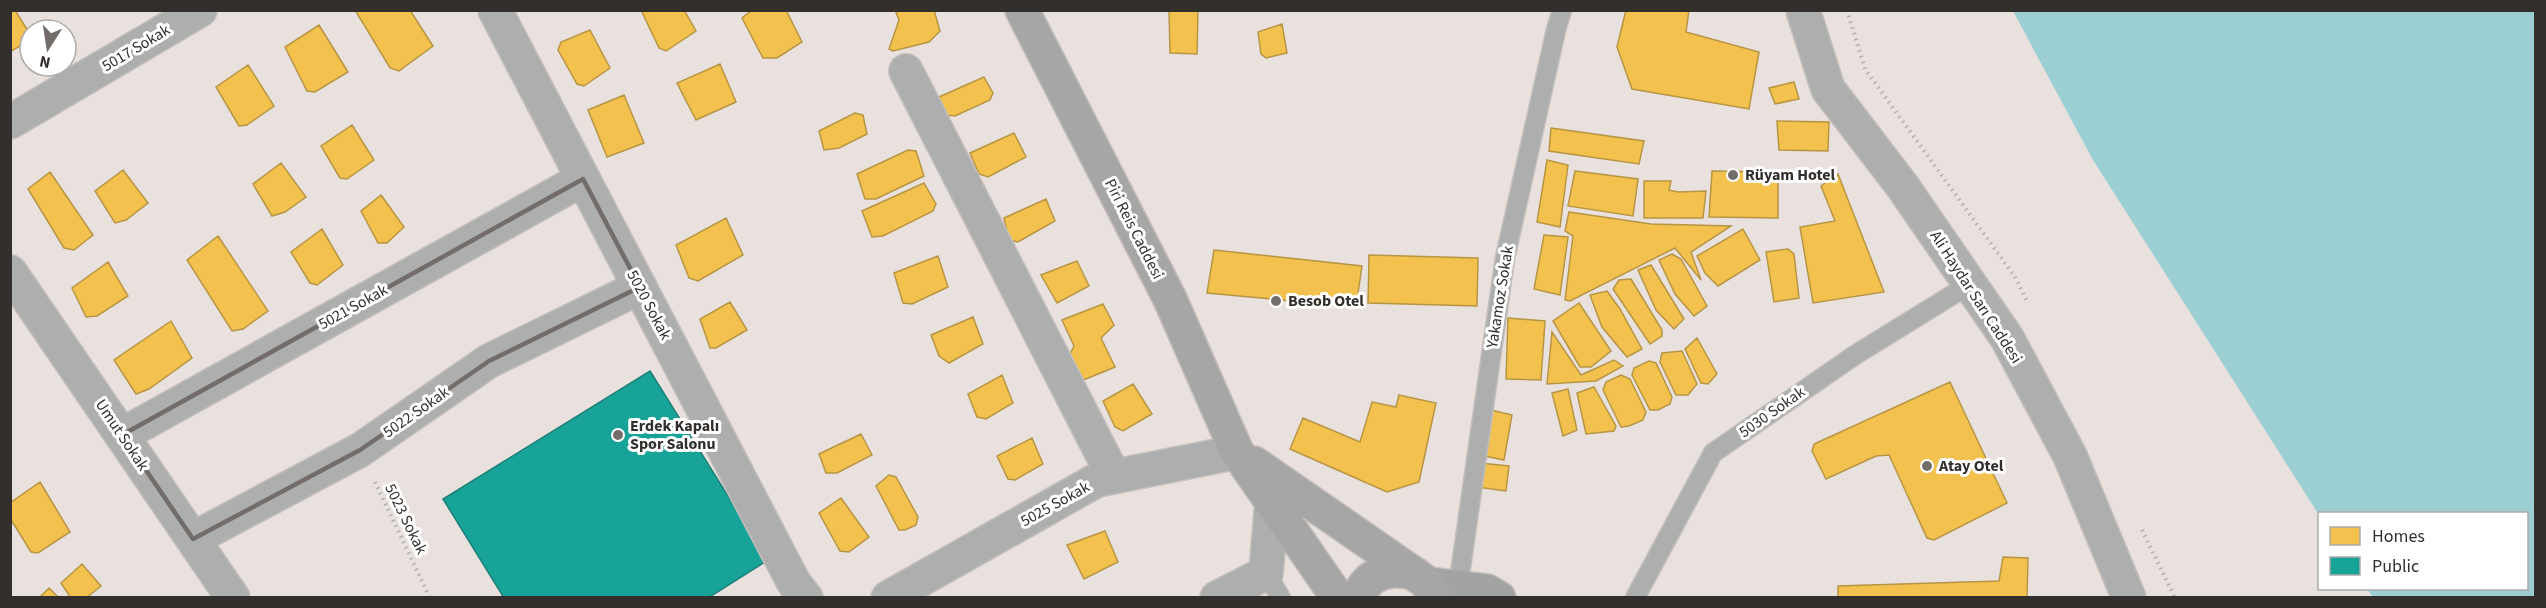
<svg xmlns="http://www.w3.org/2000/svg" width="2546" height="608" font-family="'Source Sans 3',sans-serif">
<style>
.water{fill:#9ccfd3}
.homes{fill:#f2c14e;stroke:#b89544;stroke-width:1.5}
.public{fill:#17a398;stroke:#1f8078;stroke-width:1.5}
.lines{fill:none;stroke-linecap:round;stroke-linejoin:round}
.lane-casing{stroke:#c3bebb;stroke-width:21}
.street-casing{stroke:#c3bebb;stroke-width:36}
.secondary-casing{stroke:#c3bebb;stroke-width:36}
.primary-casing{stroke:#c3bebb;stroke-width:36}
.path{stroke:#b2b1af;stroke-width:4;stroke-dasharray:1.5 4.5;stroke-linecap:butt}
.lane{stroke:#adaeae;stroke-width:18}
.street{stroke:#adaeae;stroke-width:33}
.secondary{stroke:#a2a4a3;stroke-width:33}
.primary{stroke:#a7a6a6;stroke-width:33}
.marked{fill:none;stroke:#726d6a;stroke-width:4.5;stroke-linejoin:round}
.poi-dot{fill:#726d6a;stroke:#fff;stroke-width:2}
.labels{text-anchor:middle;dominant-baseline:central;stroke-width:6;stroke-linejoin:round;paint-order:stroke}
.street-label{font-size:16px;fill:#322e2c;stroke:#fff}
.poi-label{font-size:16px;font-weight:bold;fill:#322e2c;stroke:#fff;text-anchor:start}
</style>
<rect width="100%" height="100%" fill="#e8e1de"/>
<path class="water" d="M2013,11h522v586h-162l-6,-8 159,-1v-74l-207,1 -226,-355z"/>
<path class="homes" d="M10,10h5l15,24v6l-20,12z
M355,10h55l23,36 -34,25 -9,-3z
M641,10h43l12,21 -30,20 -7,-3z
M752,10h34l16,32 -25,16h-14l-21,-40z
M895,10h39l6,21 -11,11 -36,9 -4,-2 10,-29z
M1169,10h29l-1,44 -27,-1z
M1626,10h63l-3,22 73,20 -10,57 -117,-20 -15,-42z
M1282,24l5,29 -21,5 -5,-4 -3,-22z
M319,25l29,47 -33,20 -8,-1 -22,-44z
M590,30l20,38 -26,18 -7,-2 -19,-34 3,-8z
M720,64l16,38 -40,18 -19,-37z
M248,65l26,41 -27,19 -8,1 -23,-39z
M984,77l9,16 -3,7 -35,16 -8,-1 -8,-18z
M1794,82l5,17 -24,5 -6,-16z
M624,95l20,48 -37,14 -19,-47z
M855,113l8,2 4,19 -28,14 -15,2 -5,-19z
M1777,121l52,1 -1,29 -49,-1z
M352,125l22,35 -27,19 -7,-1 -19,-32z
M1551,128l93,13 -5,23 -90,-13z
M1014,133l12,24 -38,20 -9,-3 -9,-21z
M908,150l8,1 8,25 -48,23h-11l-8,-25z
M1547,160l21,5 -8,62 -23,-5z
M281,163l25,34 -21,15 -13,4 -19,-32z
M123,170l25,33 -22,17 -11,3 -20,-32z
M1575,171l63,8 -5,37 -65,-10z
M1712,171l66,1v46l-69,-1z
M50,172l43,63 -19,15 -10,-2 -36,-59z
M1838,174l46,118 -71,11 -13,-76 35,-6 -14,-35z
M1644,181h27l-2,9 9,2 28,-1 -3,27h-59z
M924,183l12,21 -3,7 -50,25 -11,1 -10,-26z
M381,195l23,32 -17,16h-9l-17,-32z
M1046,199l9,22 -37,21 -9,-2 -5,-22z
M1569,212l82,12 80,2 -40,26 10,28 -26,-32 -105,53 -5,-1 8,-64 -8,-5z
M726,218l17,37 -45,26 -9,-3 -13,-33z
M322,229l21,36 -26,20 -7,-2 -19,-31z
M1743,229l17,31 -42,26 -13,-13 -8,-17z
M1544,235l24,2 -8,58 -26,-6z
M218,236l50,75 -25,18 -11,2 -45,-71z
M1788,249l6,5 5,44 -25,4 -8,-50z
M1214,250l148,16 -6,41 -149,-14z
M1672,254l9,5 26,47 -13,10 -19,-22 -16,-34z
M1369,255l109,3 -1,48 -109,-3z
M938,256l10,31 -36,17 -9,-1 -9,-30z
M1077,261l12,25 -32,17 -16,-28z
M108,262l20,34 -31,20 -11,1 -14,-29z
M1651,265l33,54 -10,10 -18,-19 -18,-40z
M1631,279l31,51v6l-12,8 -37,-55 6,-9z
M1607,291l13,18 22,40 -15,8 -25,-30 -12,-32z
M730,302l17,28 -31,18h-6l-10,-29z
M1579,303l32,48 -20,16h-11l-27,-46z
M1103,304l11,21 -13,13 14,29 -34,14 -14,-21 7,-14 -12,-26z
M973,317l10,27 -34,19 -10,-7 -8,-21z
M1508,318l37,3 -4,59 -35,-1z
M171,321l21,37 -43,31 -13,5 -22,-34z
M1552,332l29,43 33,-15 9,6 -27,15 -49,3z
M1697,338l20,36 -9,10 -7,-1 -16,-34z
M1682,351l15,33 -9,11h-12l-16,-33 2,-9z
M1649,361l7,2 16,34 -2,7 -12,6h-8l-18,-35 2,-7z
M1002,375l11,28 -27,16 -9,-2 -9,-23z
M1621,375l9,4 16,33 -3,8 -14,6 -8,1 -18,-37 3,-8z
M1950,382l57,121 -73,37 -7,-2 -38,-83 -13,1 -50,23 -14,-28 2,-7z
M1133,384l19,30 -29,17 -8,-4 -12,-26z
M1594,387l22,39 -2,5 -28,3 -9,-41z
M1568,389l9,41 -14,6 -11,-43z
M1399,395l37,8 -17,79 -32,10 -97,-43 13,-31 57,24 12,-40 24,5z
M1491,410l21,5 -8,45 -20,-4z
M861,434l11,21 -35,18h-11l-7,-19z
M1032,438l11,26 -28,16 -7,-1 -11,-23z
M1479,463l30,3 -3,25 -29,-4z
M889,475l7,2 22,40 -2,8 -11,5h-6l-23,-44z
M40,482l30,50 -32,21 -7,-1 -21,-34v-15z
M841,498l28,39 -20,15 -9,-1 -21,-38z
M1105,531l13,31 -34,17 -17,-34z
M2003,557l25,1 -1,40h-189v-12l161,-5z
M82,564l19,22 -15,12h-15l-10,-15z
M49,588l10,10h-20z"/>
<path class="public" d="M650,371l118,189 -60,38h-204l-61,-99z"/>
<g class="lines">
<defs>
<path id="lane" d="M1266,573l15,25
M1458,588l47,-330 51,-228 6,-20
M1635,598l78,-145 142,-98 115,-71"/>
<path id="street" d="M495,10l299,573 12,15
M1803,10l25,79 75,98 104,151 63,118 59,142
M906,71l208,406
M10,122l190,-112
M10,272l223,326
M122,435l461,-256
M193,539l167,-89 129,-89 151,-74
M888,598l209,-118 140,-28
M1217,598l49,-25 6,-72"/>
<path id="secondary" d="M1428,584l59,7 12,7"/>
<path id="primary" d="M1022,10l148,289 67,153 101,146
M1254,463l172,119 9,16
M1358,598c9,-26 34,-32 57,-24"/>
</defs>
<use href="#lane" class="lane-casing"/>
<use href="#street" class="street-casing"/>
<use href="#secondary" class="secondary-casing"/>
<use href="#primary" class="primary-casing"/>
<path class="path" d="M1847,10l18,59 150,208 12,24
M375,482l55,116
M2142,530l33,68"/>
<use href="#lane" class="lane"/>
<use href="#street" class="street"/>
<use href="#secondary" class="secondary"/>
<use href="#primary" class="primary"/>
</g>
<path class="marked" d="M583,179l57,108 -151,74 -129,89 -167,89 -71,-104z"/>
<g class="poi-dot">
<circle cx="1733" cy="175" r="6"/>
<circle cx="1276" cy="301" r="6"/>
<circle cx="618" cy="435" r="6"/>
<circle cx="1927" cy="466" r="6"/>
</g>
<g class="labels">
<g class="street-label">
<text transform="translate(136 48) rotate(-31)">5017 Sokak</text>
<text transform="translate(1134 229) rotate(63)">Piri Reis Caddesi</text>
<text transform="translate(1500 297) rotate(-81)">Yakamoz Sokak</text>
<text transform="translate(1976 297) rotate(57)">Ali Haydar Sarı Caddesi</text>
<text transform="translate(649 305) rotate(62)">5020 Sokak</text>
<text transform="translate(353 307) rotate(-29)">5021 Sokak</text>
<text transform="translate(416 412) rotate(-35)">5022 Sokak</text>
<text transform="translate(1772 412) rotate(-35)">5030 Sokak</text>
<text transform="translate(122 435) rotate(56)">Umut Sokak</text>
<text transform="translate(1055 504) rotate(-29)">5025 Sokak</text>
<text transform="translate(406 519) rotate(64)">5023 Sokak</text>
</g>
<g class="poi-label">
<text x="1745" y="175">Rüyam Hotel</text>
<text x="1288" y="301">Besob Otel</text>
<text x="630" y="426">Erdek Kapalı<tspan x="630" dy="18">Spor Salonu</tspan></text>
<text x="1939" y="466">Atay Otel</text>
</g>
</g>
<rect width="2546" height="608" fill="none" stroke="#322e2c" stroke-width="24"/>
<rect x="2318" y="512" width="210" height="78" fill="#ffffff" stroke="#adabab" stroke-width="1.5"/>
<rect x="2330" y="527" width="30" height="18" fill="#f2c14e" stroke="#adabab" stroke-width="1.5"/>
<text x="2372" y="542" font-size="18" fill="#322e2c">Homes</text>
<rect x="2330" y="557" width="30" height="18" fill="#17a398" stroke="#adabab" stroke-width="1.5"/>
<text x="2372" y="572" font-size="18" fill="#322e2c">Public</text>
<g transform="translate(48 48) rotate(192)"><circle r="28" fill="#ffffff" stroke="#adabab" stroke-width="1.5"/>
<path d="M0-4.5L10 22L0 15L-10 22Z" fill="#726d6a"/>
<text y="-9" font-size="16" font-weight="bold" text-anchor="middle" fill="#322e2c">N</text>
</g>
</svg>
